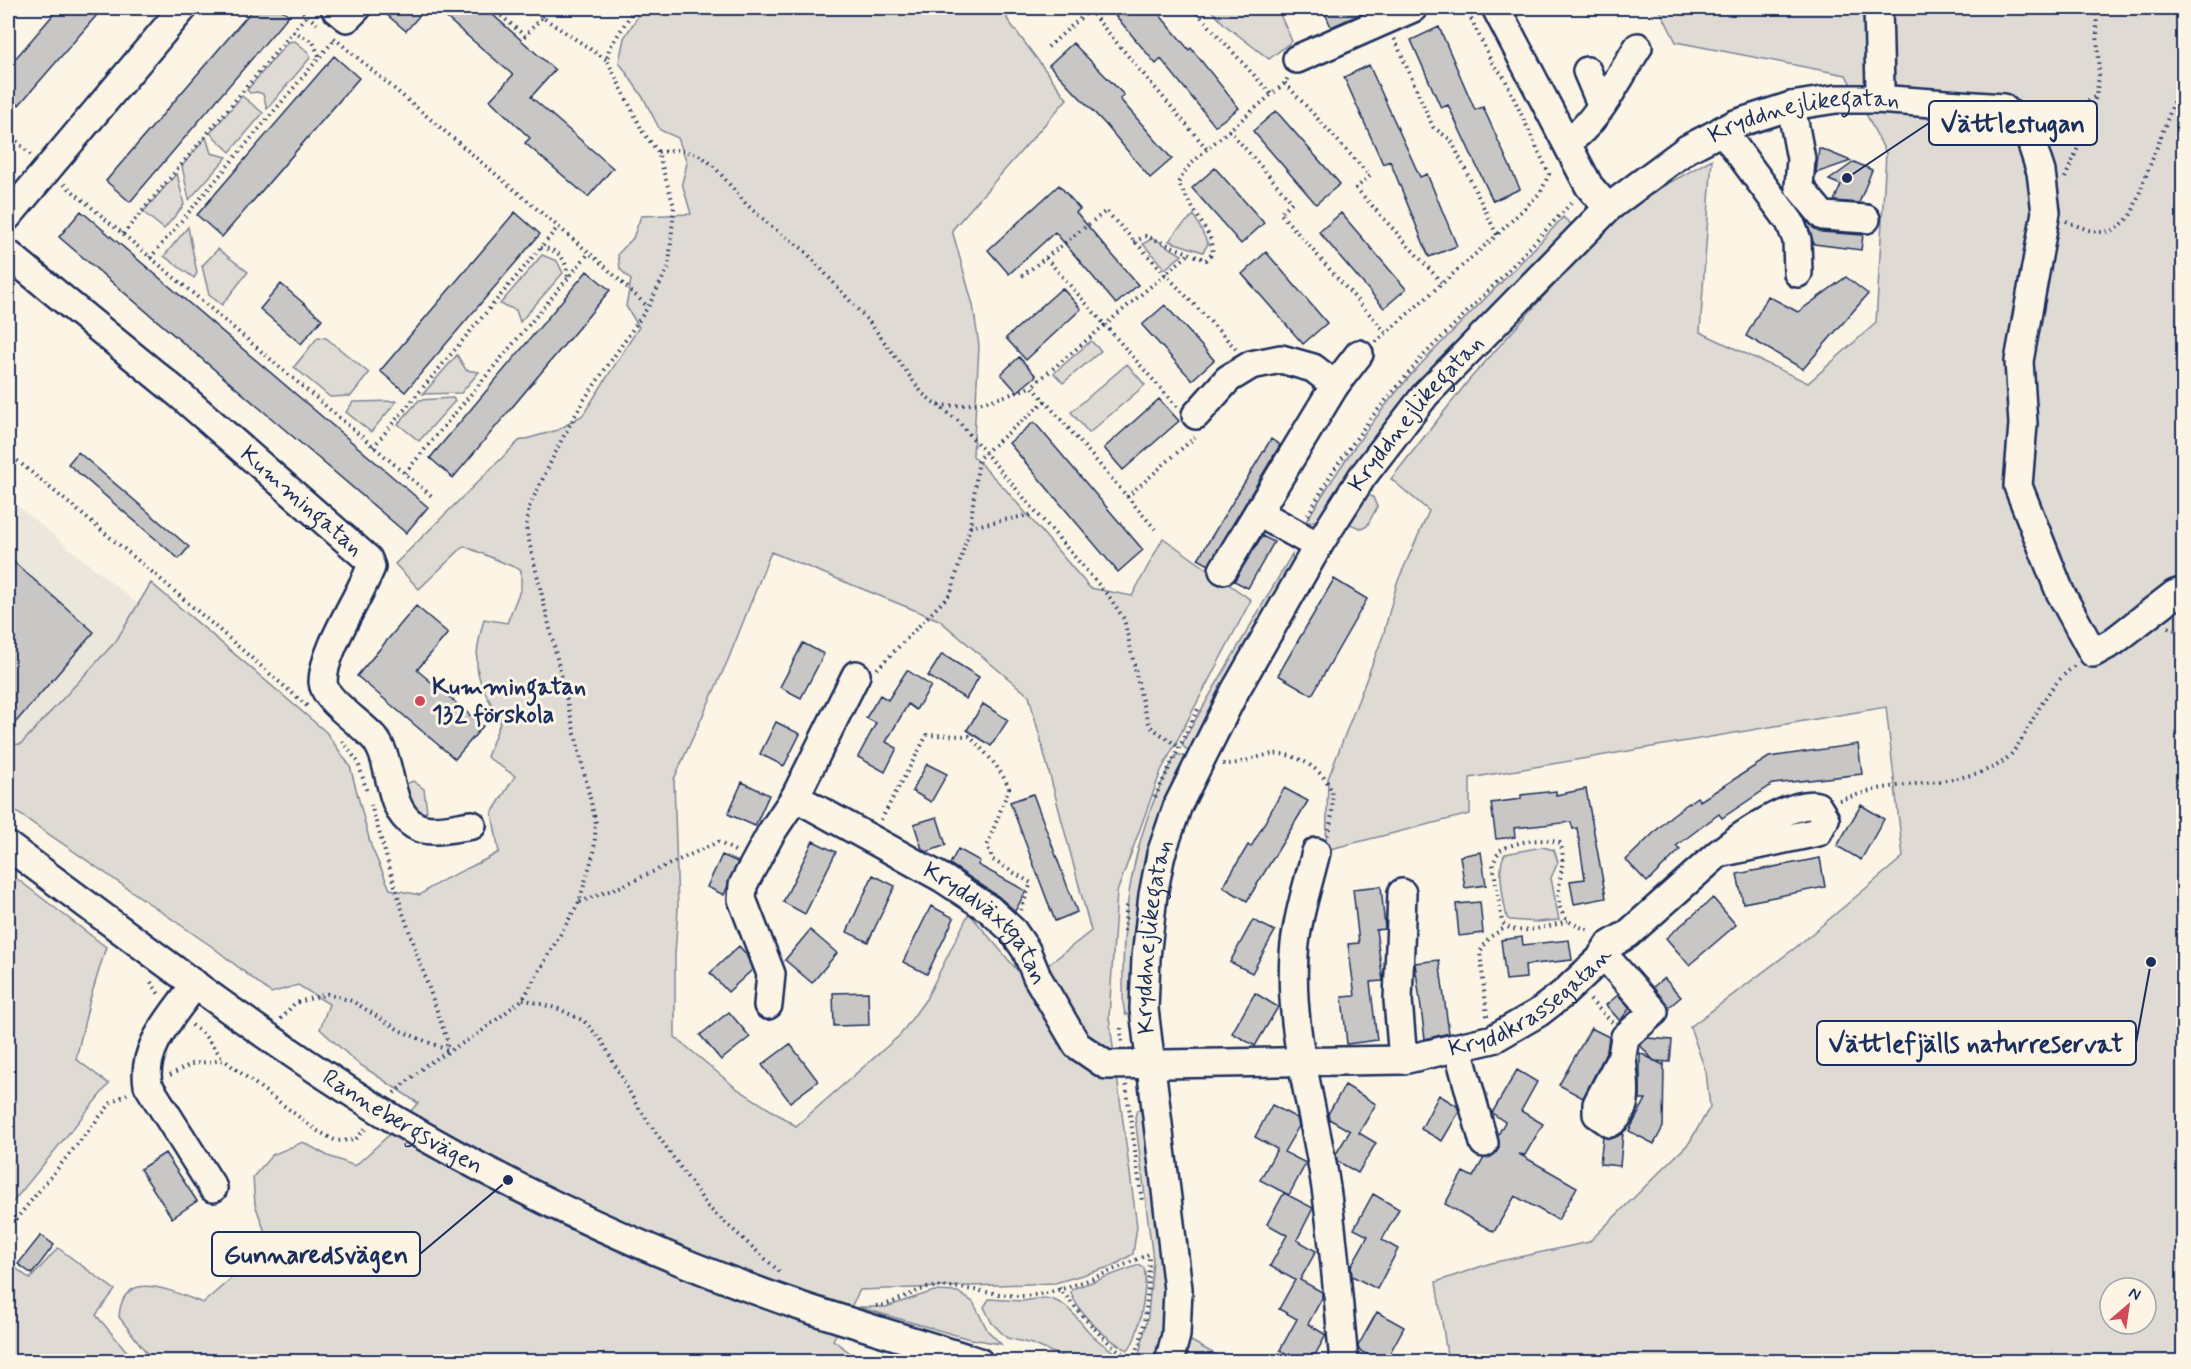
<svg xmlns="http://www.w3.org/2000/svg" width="2191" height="1369" font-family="Mynerve,sans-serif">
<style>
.built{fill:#ece7dc}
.green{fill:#dfdbd4;stroke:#7d8599;stroke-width:1.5;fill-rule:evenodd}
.building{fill:#c8c7c6;stroke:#1b2f5e;stroke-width:1.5}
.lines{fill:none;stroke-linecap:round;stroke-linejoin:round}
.minor-casing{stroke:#1b2f5e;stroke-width:32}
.path{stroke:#1b2f5e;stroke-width:4;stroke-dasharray:1.5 4.5;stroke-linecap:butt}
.minor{stroke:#fcf5e5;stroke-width:27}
.poi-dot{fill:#d1495b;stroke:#fcf5e5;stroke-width:2}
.labels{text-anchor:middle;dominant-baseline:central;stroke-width:6;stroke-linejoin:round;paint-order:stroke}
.street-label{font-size:24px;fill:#1b2f5e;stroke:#fcf5e5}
.poi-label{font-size:24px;font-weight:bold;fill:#1b2f5e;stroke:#fcf5e5;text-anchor:start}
.leader{fill:none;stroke:#1b2f5e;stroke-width:2}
.callout-dot{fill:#1b2f5e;stroke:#fcf5e5;stroke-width:2}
.callout{fill:#fcf5e5;stroke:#1b2f5e;stroke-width:2}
.callout-label{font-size:26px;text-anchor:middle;font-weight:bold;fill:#1b2f5e}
</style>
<rect width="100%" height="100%" fill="#fcf5e5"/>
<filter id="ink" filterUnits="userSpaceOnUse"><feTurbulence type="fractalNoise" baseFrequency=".0167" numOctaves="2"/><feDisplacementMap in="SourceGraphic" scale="12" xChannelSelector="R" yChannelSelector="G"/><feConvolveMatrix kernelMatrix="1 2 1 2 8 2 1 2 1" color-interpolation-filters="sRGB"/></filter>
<g filter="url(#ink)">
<path class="built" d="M8,498l131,107 -23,36 -95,103 -13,1z"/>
<path class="green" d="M626,8h383l-2,11 60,80 -115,131 21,75 6,41 -6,110 33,34 84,98 42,8 31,-58 88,62 -90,171 -44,121 -8,125 28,209 -4,28 -20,12 -58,17 -195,7 -27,50 28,21h-708l-34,-44c3,-52 54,-25 84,-14l54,-47 10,-18 -12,-34 -2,-27 19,-22 31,-13 25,14 27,10 34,-31 29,-32 -62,-41 -36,-33 9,-25 -31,-19 -27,8 -57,-45 -206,-142v-61l13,-1 95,-103 35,-58 175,149 24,34 21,80 19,43 30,6c24,-19 53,-27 79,-43l-7,-39 23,-37 -28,-19 14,-37c-26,-42 -30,-52 -17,-101l23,4 14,-35v-18l-57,-24 -45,43 -24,-25 124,-123 39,-11 25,-15 56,-88 -13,-21 5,-26 -11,-11 -2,-15 15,-16 8,-22 50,-2 -9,-31 5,-20 -9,-25 -18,-8 -16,-31 -25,-37 5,-24 14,-22zM771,552l168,68 90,76 62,235 -43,34 -31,5 -48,-57 -43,86 -26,36 -104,91 -60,-38 -61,-51v-82l3,-46 -4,-130 54,-119z
M1209,8h68l15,33 -23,18 -44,-34z
M1659,8h524v1353h-735l-12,-79 55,-19 98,-21 100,-99 21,-36 -4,-35 -16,-45 105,-79 108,-91 -17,-150 -416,71v36l-144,36 2,-71 55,-143 14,-53 32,-72 -38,-32 78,-99 124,-139 42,-39 77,-43 -12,173 108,51 68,-60 10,-170 -40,-78 -170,-33zM2110,1288h36v36h-36z
M295,41l14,12 1,5 -43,51 -4,-15 -6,-2 -7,1 -3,-3 41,-48z
M242,96l21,17 -33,39 -20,-19z
M206,137l5,16 16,4 -38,43 -7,-34z
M177,173l7,32 -20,24 -21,-17z
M1194,215l14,29 -5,8 -34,-11 8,-11z
M1563,217l14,12 -257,290 -12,4 -1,-3c31,-51 64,-100 104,-145 49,-54 104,-103 152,-158z
M188,227l9,46 -3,5 -30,-22z
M1151,239h4l27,16 -17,14 -22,-25z
M218,249l30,23 -26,33 -13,-10 -7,-29z
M542,255l15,6 6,12 -43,49 -4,-12 -16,-6z
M318,337l8,1 43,35 -18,23 -21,1 -36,-30z
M1091,341l10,10 -38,32 -9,-10z
M457,355l9,15 13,2 -18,21 -38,1z
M1127,364l18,21 -56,48 -18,-21z
M453,398l2,3 -36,40 -21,-17 21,-24z
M397,401l-26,31 -25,-20 7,-10z
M1363,492l10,5 4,10 -10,19 -5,3 -17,-7z
M1292,554l2,15 -102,179 -6,1 -4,-4 4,-9z
M1177,754l9,3 -12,28 -42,228 -6,2c-5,-7 -2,-25 -3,-35 -1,-77 14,-159 54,-226z
M413,781l11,8 3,22 -7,4 -19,-29z
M1542,847l12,3 4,12 -7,16 8,42 -22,2 -27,-2 -3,-2c-3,-16 -11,-52 -2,-64z
M8,872l98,75 -17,56 -13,56 33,25 -101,124z
M1137,1110h9c9,74 33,182 8,251l-16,-2 10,-43 5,-56 -18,-143z
M58,1248l57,42 -19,25 39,46h-127v-99l22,17z
M1139,1265l5,3c4,15 -5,74 -17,82 -22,-12 -47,-34 -56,-57l1,-4z
M934,1291l24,1 7,5 8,5 15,29 13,13 -35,-6 -108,-31h28z
M1044,1298c25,3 31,20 48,37 8,8 18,14 27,21l-2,5h-44l-41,-17 -25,-6 -15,-15 -8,-16 5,-8 33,2z
M1184,1337l43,24 -46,1z"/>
<path class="building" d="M59,8h44l-84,97 -11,-9v-29z
M254,8h25l10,7 -159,187 -24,-21z
M379,8h47l-20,23z
M435,8h50l70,62 -24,27 82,71 -25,29 -63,-54 5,-5 -40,-38 23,-25z
M1109,8h45l35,42 2,-2 48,60 -24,18 -54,-67 -5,5z
M1323,8h52l-44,19z
M1439,27l36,83 8,-3 37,82 -27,12 -45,-96 -7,3 -30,-68z
M1073,43l51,52 -4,4 52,60 -22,19 -44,-53 -57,-60z
M334,56l25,22 -137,159 -25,-22z
M1369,65l51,112 7,-3 30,72 -28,11 -39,-96 -7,3 -39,-87z
M1276,111l64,73 -24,20 -63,-73z
M1819,148l32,13 -35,12z
M1854,162l18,8 -13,33 -25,-2 7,-16 -12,-5z
M1215,168l49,55 -23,21 -49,-56z
M1059,185l21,24 -4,3 62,73 -22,19 -61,-72 -46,42 -21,-24z
M81,211l347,296 -22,26 -347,-296z
M515,212l25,22 -135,158 -25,-21z
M1341,213l65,76 -22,19 -65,-76z
M1806,221l15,11 42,3 -2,15 -47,-6z
M1266,252l61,71 -24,21 -61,-70z
M587,271l23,19 -157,188 -23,-20z
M1846,277l22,17 -65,75 -57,-33 22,-40 30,16z
M281,284l41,35 -21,25 -41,-35z
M1062,288l19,21 -55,51 -20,-22z
M1165,305l49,55 -22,20 -50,-55z
M1019,357l17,19 -19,16 -16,-18z
M1159,399l20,22 -56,49 -19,-22z
M1034,422l109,128 -25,22 -109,-129z
M1271,439l9,6 -71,120 -11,-6z
M78,452l111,95 -10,12 -111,-95z
M1262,536l12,6 -26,46 -14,-7z
M8,557l86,75 -86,99z
M1334,579l33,20 -55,96 -34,-20z
M416,606l32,27 -31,37 66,56 -28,33 -98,-83z
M803,643l21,11 -23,44 -21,-11z
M942,654l37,23 -13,22 -38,-23z
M907,670l24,16 -15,24 -8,-6 -22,38 11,6 -12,24 -27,-15 18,-34 -10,-5 14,-23 8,5z
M983,704l25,16 -17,26 -24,-16z
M776,722l24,12 -16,32 -24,-12z
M1858,744l4,30 -89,10 -51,34 -3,-4 -43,32 4,4 -33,32 -21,-22 45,-44 26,-19 3,4 69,-44z
M927,764l20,10 -16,28 -19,-11z
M742,782l27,13 -14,31 -27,-12z
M1284,788l24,13 -61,100 -24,-14 25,-42 3,2z
M1586,789l20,109 -32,6 -4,-23 15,-2 -8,-51 -4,1 -2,-7 -57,6 1,9 -19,2 -5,-36 30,-4v-4l35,-4v4z
M1033,794l44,118 -22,9 -45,-119z
M1861,805l23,14 -23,41 -24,-14z
M937,817l9,28 -19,7 -5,-3 -8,-25z
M813,841l23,11 -31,62 -22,-12z
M958,849l22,12 -2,4 48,26 -11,20 -17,-15 -48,-32z
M1481,852l5,33 -21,3 -5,-32z
M722,855l16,7 -14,33 -17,-8z
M1820,858l5,29 -82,16 -6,-29z
M873,875l22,11 -27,56 -21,-10z
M1381,886l4,43 -9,1 7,51 -13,1 7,58 -30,4 -5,-47 13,-1 -7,-52 11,-1 -6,-54z
M1713,898l23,27 -47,40 -23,-27z
M1480,902l3,31 -24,3 -3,-32z
M931,906l23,12 -27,56 -24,-12z
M1253,920l22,11 -23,42 -22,-11z
M810,930l27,23 -25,30 -27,-23z
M1522,937l1,8 46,-5 3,20 -47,5 1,13 -20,2 -5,-40z
M739,946l7,8 6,16 -24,22 -18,-19z
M1439,960l10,73 -24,6 -10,-76z
M1664,978l17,19 -12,10 -16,-20z
M868,992l1,33 -35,1 -1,-33z
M1255,993l23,14 -23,39 -23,-13z
M1618,995l12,13 -10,13 -14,-16z
M729,1012l21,25 -29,23 -21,-25z
M1591,1028l18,9 -2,14 -24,47 -24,-13z
M1648,1038l24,2 -2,22 -16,-1 -14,-16z
M790,1044l28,37 -28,21 -28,-37z
M1640,1053l23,12 1,-3 -1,65 -9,17 -25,-13 17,-32h-6z
M1517,1070l20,12 -16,29 22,13 -18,31 -6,-1 58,33 -19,33 -43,-24 -21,36 -49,-28 18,-32 10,5 11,-19 11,-4 4,-6 -1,-13 7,-13 -13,-9z
M1345,1085l31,19 -17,29 17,10 -18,30 -21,-12 -1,-7 14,-23 -21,-12 -1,-5z
M1439,1095l18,11 2,6 -17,29 -21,-12z
M1272,1105l25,13 2,8 -15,26 22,11 -17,32 -29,-15 17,-31 -22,-12z
M1623,1133l-3,33 -20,-2 3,-27 8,2z
M165,1153l32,48 -25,17 -32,-49z
M1284,1193l29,15 -16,32 19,11 -16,29 22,12v6l-14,26 18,11 -15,27h-10l-21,-12 17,-31 -18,-10 16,-29 -25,-14 17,-31 -20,-11z
M1373,1194l26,15 -17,31 16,9 -21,40 -25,-13 -1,-10 17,-30 -14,-7z
M41,1235l13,10 -22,29 -14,-10z
M1377,1312l27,15 -19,35h-6l-20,-12 -1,-4z"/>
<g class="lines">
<defs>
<g id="minor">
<path d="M335,8l12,10 10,-10"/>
<path d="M1496,8l93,178 19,22"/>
<path d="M1297,59l116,-51"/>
<path d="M1587,71l14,33"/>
<path d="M1876,99l4,-11 -2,-80"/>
<path d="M1791,106l10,53 -2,28 24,29 43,3"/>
<path d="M1722,130l68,92 7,18 1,33"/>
<path d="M1568,141c27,-15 53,-67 70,-94"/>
<path d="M8,216l175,-208"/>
<path id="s1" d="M8,254l171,140 189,165 3,8c-12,31 -48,84 -48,115 1,19 39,41 52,57 19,24 11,69 39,86 15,10 41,2 58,0"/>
<path d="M1196,415l32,-36 23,-14 30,-6 32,9 22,17"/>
<path d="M1259,513l59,33"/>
<path d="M1223,570l112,-185 24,-31"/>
<path d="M795,797l61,-122"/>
<path id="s2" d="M8,846c126,93 251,191 386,273 129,76 268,140 409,188 58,19 117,36 176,55"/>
<path d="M1316,852c-8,33 -20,69 -22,103 -5,75 18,147 30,220 10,62 14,124 20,187"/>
<path d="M1402,893l-4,107 5,60"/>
<path d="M1603,954l51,58 -29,25 -3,19 -25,48v10l13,9c22,-13 13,-45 12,-67"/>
<path d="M195,984c-20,30 -54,62 -47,101l65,103"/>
<path id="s3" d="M768,1005l3,-31 -29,-75 1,-14 28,-52 24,-36 147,81 47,31 24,22 13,19 11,27 40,68 29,20 297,-5 90,-21 45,-26 26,-20 36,-34 8,-13 20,-12 91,-81 99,-21 7,-13 -8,-13c-24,-7 -79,32 -98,47"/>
<path d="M1458,1049l26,94"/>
<path id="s4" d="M1169,1362l7,-27 2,-46 -34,-280 2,-51 7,-63 8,-41 17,-49 57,-114 83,-145 44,-69 64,-83 182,-186 79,-59 48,-25 56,-18 45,-7h40l127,9 18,16 8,11 12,37 5,40 -27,149 4,63 -5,62 42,106 33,61 20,-11 62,-48 9,-3"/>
</g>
</defs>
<use href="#minor" class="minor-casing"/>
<path class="path" d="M298,8l19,16
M492,8l33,28 17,-19 65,43
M1193,8l78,86
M1466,8l27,57 10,10 46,99 -8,18 -44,43
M1089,10l118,139 78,-66 3,-6
M8,13l4,-5
M542,17l6,-9
M293,31l20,11 7,16
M334,38l266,224 48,45
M1048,47l44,-39
M1285,83l85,93 -14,12 87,96
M2044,119l28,-7 24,-16 3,-19 -3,-69
M1229,130l63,72 -12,11 107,121
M8,133l23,22
M658,152l21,-2 19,4 15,11 33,39 27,24 30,21 68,75 52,70 34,26 153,178 14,21 21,95 6,13 29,21
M2065,178l20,-47 11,-35
M64,184l370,314
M2066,221c29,13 46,19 66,-8l40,-106 12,-54
M123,234l184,-219
M1134,242l12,-6 60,24 7,-7 -3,-16 -32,-54 10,-16 19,-18
M541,248c19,1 26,13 27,30
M150,258l185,-219
M1046,258l59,67 -73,61 123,143
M1022,276l84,-65 130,138
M1376,342l121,-107 -46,-95 -18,-13 -39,-89
M939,405c30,3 66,-7 93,-19
M1177,407l-72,-82 84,-71
M373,447l185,-220
M8,453l150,124 149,129
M405,473l184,-220
M1127,497l68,-60
M1308,515l25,-44 38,-53 52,-62 74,-74 76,-81
M970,527l64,-13
M2168,627l16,7
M877,669l74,-76 19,-66 9,-69 66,-57
M342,741l16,21 9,30
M1223,764c18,1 33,-8 50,-10 23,-2 53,17 59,39 2,11 -1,32 -5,42
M1155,797l44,-90
M1839,800c12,-3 23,-7 35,-10 37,-9 115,-6 139,-38 24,-33 28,-61 64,-88
M881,820l46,-85 42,1c16,16 31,31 40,52l-22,58 6,14 38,23 -10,27
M580,902l42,-16 96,-44 19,10
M1568,921c-17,4 -54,18 -66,1l-9,-58 6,-13c17,-10 43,-14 61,-8 10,21 -14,60 9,78 7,5 15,7 22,11
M1124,931l3,-29
M151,982l9,14
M523,999l36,10 25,12 18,20 34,63 72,103 74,67
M1590,1000l22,22
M1487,1016l-7,-64 10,-15 16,-10
M281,1019l14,-16 32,-9 25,7 49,30 46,19v-10l-44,-127 -32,-108
M192,1025l13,11 19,24
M1121,1028l1,16
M170,1075l21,-11 33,-4 92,70 20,11 19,-1 12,-13
M1126,1085l16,117
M394,1093l32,-28 52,-31 45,-35 56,-97 15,-50 2,-29 -70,-295 3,-21 31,-64 22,-40 66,-96 21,-41 5,-60 -10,-33 -6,-21 -15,-20 -36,-72 2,-11 26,-41
M8,1229l103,-126 16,-9
M1059,1288c22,26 47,58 77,74
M876,1306c22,-2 36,-16 56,-19 20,-3 63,8 87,9 41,0 93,-26 130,-42
M1125,1362c3,-3 9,-7 11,-10 10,-18 13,-73 13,-95"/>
<use href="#minor" class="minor"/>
</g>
</g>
<circle class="poi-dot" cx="420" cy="701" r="6"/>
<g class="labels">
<g class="street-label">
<text stroke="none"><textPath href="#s4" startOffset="1528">Kryddnejlikegatan</textPath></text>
<text stroke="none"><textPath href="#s4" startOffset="1024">Kryddnejlikegatan</textPath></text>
<text stroke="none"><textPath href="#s1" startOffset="384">Kummingatan</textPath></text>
<text stroke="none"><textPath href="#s3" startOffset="460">Kryddväxtgatan</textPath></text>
<text stroke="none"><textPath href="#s4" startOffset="429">Kryddnejlikegatan</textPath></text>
<text stroke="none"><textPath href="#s3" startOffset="1090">Kryddkrassegatan</textPath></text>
<text stroke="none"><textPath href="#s2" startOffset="482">Rannebergsvägen</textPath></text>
</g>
<g class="poi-label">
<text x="432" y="687">Kummingatan<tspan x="432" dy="28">132 förskola</tspan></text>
</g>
</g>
<path class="leader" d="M1847 178L1929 123M2151 962L2136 1043M508 1180L420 1254"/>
<g class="callout-dot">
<circle cx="1847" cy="178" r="6"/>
<circle cx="2151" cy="962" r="6"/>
<circle cx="508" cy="1180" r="6"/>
</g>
<g class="callout">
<rect x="1929" y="101" width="168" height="44" rx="6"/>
<rect x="1817" y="1021" width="319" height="44" rx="6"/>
<rect x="212" y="1232" width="208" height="44" rx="6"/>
</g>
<g class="callout-label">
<text x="2013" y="132">Vättlestugan</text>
<text x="1976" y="1052">Vättlefjälls naturreservat</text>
<text x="316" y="1263">Gunnaredsvägen</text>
</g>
<rect width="2191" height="1369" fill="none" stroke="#fcf5e5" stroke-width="30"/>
<rect x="15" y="15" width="2161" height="1339" fill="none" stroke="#1b2f5e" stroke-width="2" filter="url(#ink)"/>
<g transform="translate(2128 1306) rotate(29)"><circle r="28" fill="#fcf5e5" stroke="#a2a6af" stroke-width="1.5"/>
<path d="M0-4.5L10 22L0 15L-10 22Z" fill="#d1495b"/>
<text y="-9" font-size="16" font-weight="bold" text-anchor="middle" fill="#1b2f5e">N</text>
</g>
</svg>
